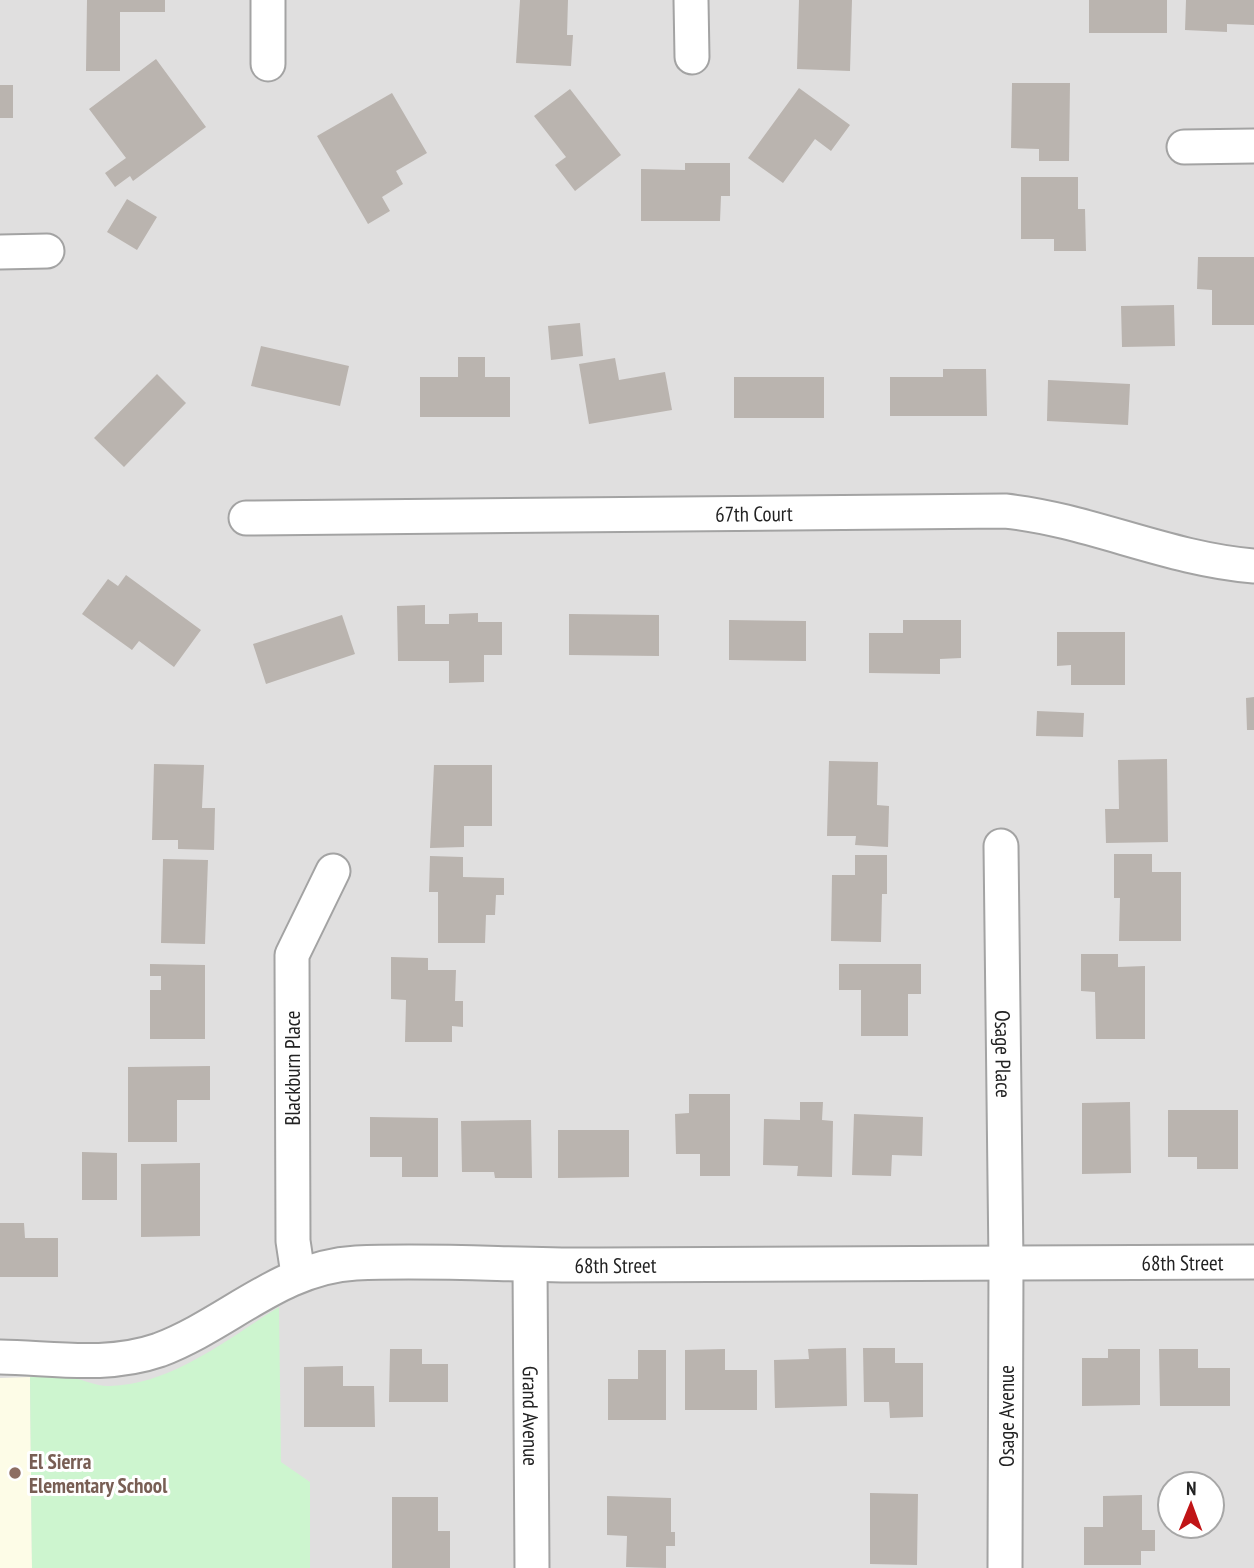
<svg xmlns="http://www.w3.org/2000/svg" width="1254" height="1568" font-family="'PT Sans Narrow',sans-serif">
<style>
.residential{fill:#e0dfdf;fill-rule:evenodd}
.education{fill:#fdfce7}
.park{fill:#cdf5cf}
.building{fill:#bab4af}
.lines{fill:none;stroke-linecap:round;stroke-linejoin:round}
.minor-casing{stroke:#a3a3a3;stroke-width:37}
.minor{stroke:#fff;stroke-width:33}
.education-dot{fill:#8d6e63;stroke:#fff;stroke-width:2.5}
.labels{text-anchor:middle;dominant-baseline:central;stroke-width:6;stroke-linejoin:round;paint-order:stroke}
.street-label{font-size:21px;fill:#222;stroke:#fff}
.education-label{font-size:21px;font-weight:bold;fill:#785e54;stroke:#fff;text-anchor:start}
</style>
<rect width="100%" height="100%" fill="#f1efea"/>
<path class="residential" d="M0,0h1254v1568h-1254zM1170,1484h42v42h-42z"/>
<path class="education" d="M30,1377l2,191h-32v-190z"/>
<path class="park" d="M279,1307l2,155 29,20v86h-278l-2,-191c14,0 29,-1 43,1 12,2 25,9 37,8 63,-2 117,-47 169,-79z"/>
<path class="building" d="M87,0h78v12h-45v59h-34z
M520,0h48l-1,35h6l-2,31 -55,-3z
M799,0h53l-2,71 -53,-2z
M1089,0h78v33h-78z
M1186,0h68v25l-27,-1v8l-42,-2z
M156,59l50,68 -73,54 -3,-5 -15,11 -10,-14 21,-15 -37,-49z
M1012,83h58l-1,78h-30v-12l-28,-1z
M0,85h13v33h-13z
M799,88l51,37 -19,26 -16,-12 -32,44 -35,-25z
M570,89l51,66 -46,36 -20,-26 11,-8 -32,-41z
M392,93l35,60 -31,18 7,13 -21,13 8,14 -22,13 -51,-88z
M685,163h45v33h-9l-1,25h-79v-52l44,1z
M1021,177h57v32h7l1,42h-32v-12h-33z
M127,199l30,18 -20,33 -30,-18z
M1198,257h56v68h-42v-35l-15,-1z
M1174,305l1,41 -53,1 -1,-41z
M580,323l3,33 -32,4 -3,-34z
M261,346l88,20 -9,40 -89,-20z
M458,357h27v20h25v40h-90v-40h38z
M615,358l4,22 46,-8 7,38 -83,14 -10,-60z
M943,369h43l1,47h-97v-39h53z
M157,374l29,29 -62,64 -30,-29z
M734,377h90v41h-90z
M1048,380l82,4 -2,41 -81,-4z
M126,575l75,55 -27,37 -35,-26 -7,9 -50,-36 26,-35 10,7z
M425,605v19h24v-10l29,-1v9h24v33h-18v27l-35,1v-22h-51l-1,-55z
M569,614l90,1v41l-90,-1z
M342,615l13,39 -89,30 -13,-40z
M729,620l77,1v40l-77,-1z
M903,620h58v38l-21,1v15l-71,-1v-40h34z
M1057,632h68v53h-54v-20l-14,1z
M1254,697v33h-7l-1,-32z
M1037,711l47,2 -1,24 -47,-1z
M1167,759l1,83 -62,1 -1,-34h14l-1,-49z
M829,761l49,1 -1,43 12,1 -1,41 -33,-2 1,-9h-29z
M154,764l50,1 -2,43h13l-1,42 -36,-1v-9h-26z
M434,765h58v61h-28v21l-34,1z
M1114,854h38v18h29v69h-62l1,-43h-6z
M855,855h32v39h-5l-1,48 -50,-1 1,-66h23z
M430,856l33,1v20l41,1v17h-8l-1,20h-9l-1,28h-47v-51h-9z
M163,859l45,1 -3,84 -44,-1z
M1081,954h37v13l27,-1v73h-49l-1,-47 -14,-1z
M391,957l37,1v12h28l-1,31h8v26l-11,-1v16h-47l1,-42 -15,-1z
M150,964l55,1v74h-55v-49h11v-14h-11z
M839,964h82v30h-13v42h-47v-46h-22z
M210,1066v34h-33v42h-49v-75z
M689,1094h41v82h-30v-22h-24l-1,-40 14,-1z
M800,1102h23l-1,18 11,1 -1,56 -35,-1 1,-10 -35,-1 1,-46 36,1z
M1130,1102l1,71 -49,1v-71z
M1168,1110h70v59h-41v-12h-29z
M854,1114l69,3 -1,39 -30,-1 -1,21 -39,-1z
M370,1117l68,1v59h-36v-20h-32z
M531,1120l1,58h-37l-1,-6h-32l-1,-51z
M558,1130h71v47l-71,1z
M82,1152l35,1v47h-35z
M200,1163v73l-59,1v-73z
M0,1223h24l1,15h33v39h-58z
M846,1348l1,58 -72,2 -1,-48 35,-1 -1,-10z
M863,1348h32v15h28v54l-33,1 -1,-16h-25z
M390,1349h32v15h26v38h-59z
M725,1349v21h32v40h-72v-60z
M1108,1349h32v56l-58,1v-48h26z
M1159,1349h39v19h32v38h-70z
M638,1350h28v70h-58v-41h30z
M343,1366v20h31l1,41h-71v-60z
M870,1493l48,1 -1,71 -47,-1z
M1142,1495v35h13v21h-14v14h-57v-38h19v-31z
M607,1496l64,2v34h4v14h-9v22l-40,-1 1,-31 -20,-1z
M392,1497h46v34h12v37h-58z"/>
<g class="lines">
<defs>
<g id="minor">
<path d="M268,0v64"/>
<path d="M691,0l1,57"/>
<path d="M1184,147l70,-1"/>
<path d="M0,252l47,-1"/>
<path id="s1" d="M246,518l759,-7c85,9 162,48 249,55"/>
<path id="s2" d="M1001,846l5,417 -1,305"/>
<path id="s3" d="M530,1266l2,302"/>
<path d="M298,1274l-5,-33 -1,-286 41,-84"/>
<path id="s4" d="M0,1357c53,1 107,11 159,-7 69,-26 121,-83 197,-87 81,-4 163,3 244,2 218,-1 436,-2 654,-3"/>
</g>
</defs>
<use href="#minor" class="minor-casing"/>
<use href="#minor" class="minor"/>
</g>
<circle class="education-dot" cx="15" cy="1473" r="7"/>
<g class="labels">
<g class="street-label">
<text stroke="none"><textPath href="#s1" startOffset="508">67th Court</textPath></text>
<text stroke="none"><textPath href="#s2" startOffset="208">Osage Place</textPath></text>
<text transform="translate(292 1068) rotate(-90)">Blackburn Place</text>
<text stroke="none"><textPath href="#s4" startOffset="1204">68th Street</textPath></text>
<text stroke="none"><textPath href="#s4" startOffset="637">68th Street</textPath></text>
<text transform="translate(1006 1416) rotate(-90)">Osage Avenue</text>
<text stroke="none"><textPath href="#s3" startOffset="150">Grand Avenue</textPath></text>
</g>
<g class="education-label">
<text x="29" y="1461">El Sierra<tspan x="29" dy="24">Elementary School</tspan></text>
</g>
</g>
<g transform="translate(1191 1505) rotate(1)"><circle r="33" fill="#ffffff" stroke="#a7a7a7" stroke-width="2"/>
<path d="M0-5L12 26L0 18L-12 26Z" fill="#c01416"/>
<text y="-10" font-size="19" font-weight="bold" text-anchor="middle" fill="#222222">N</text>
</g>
</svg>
